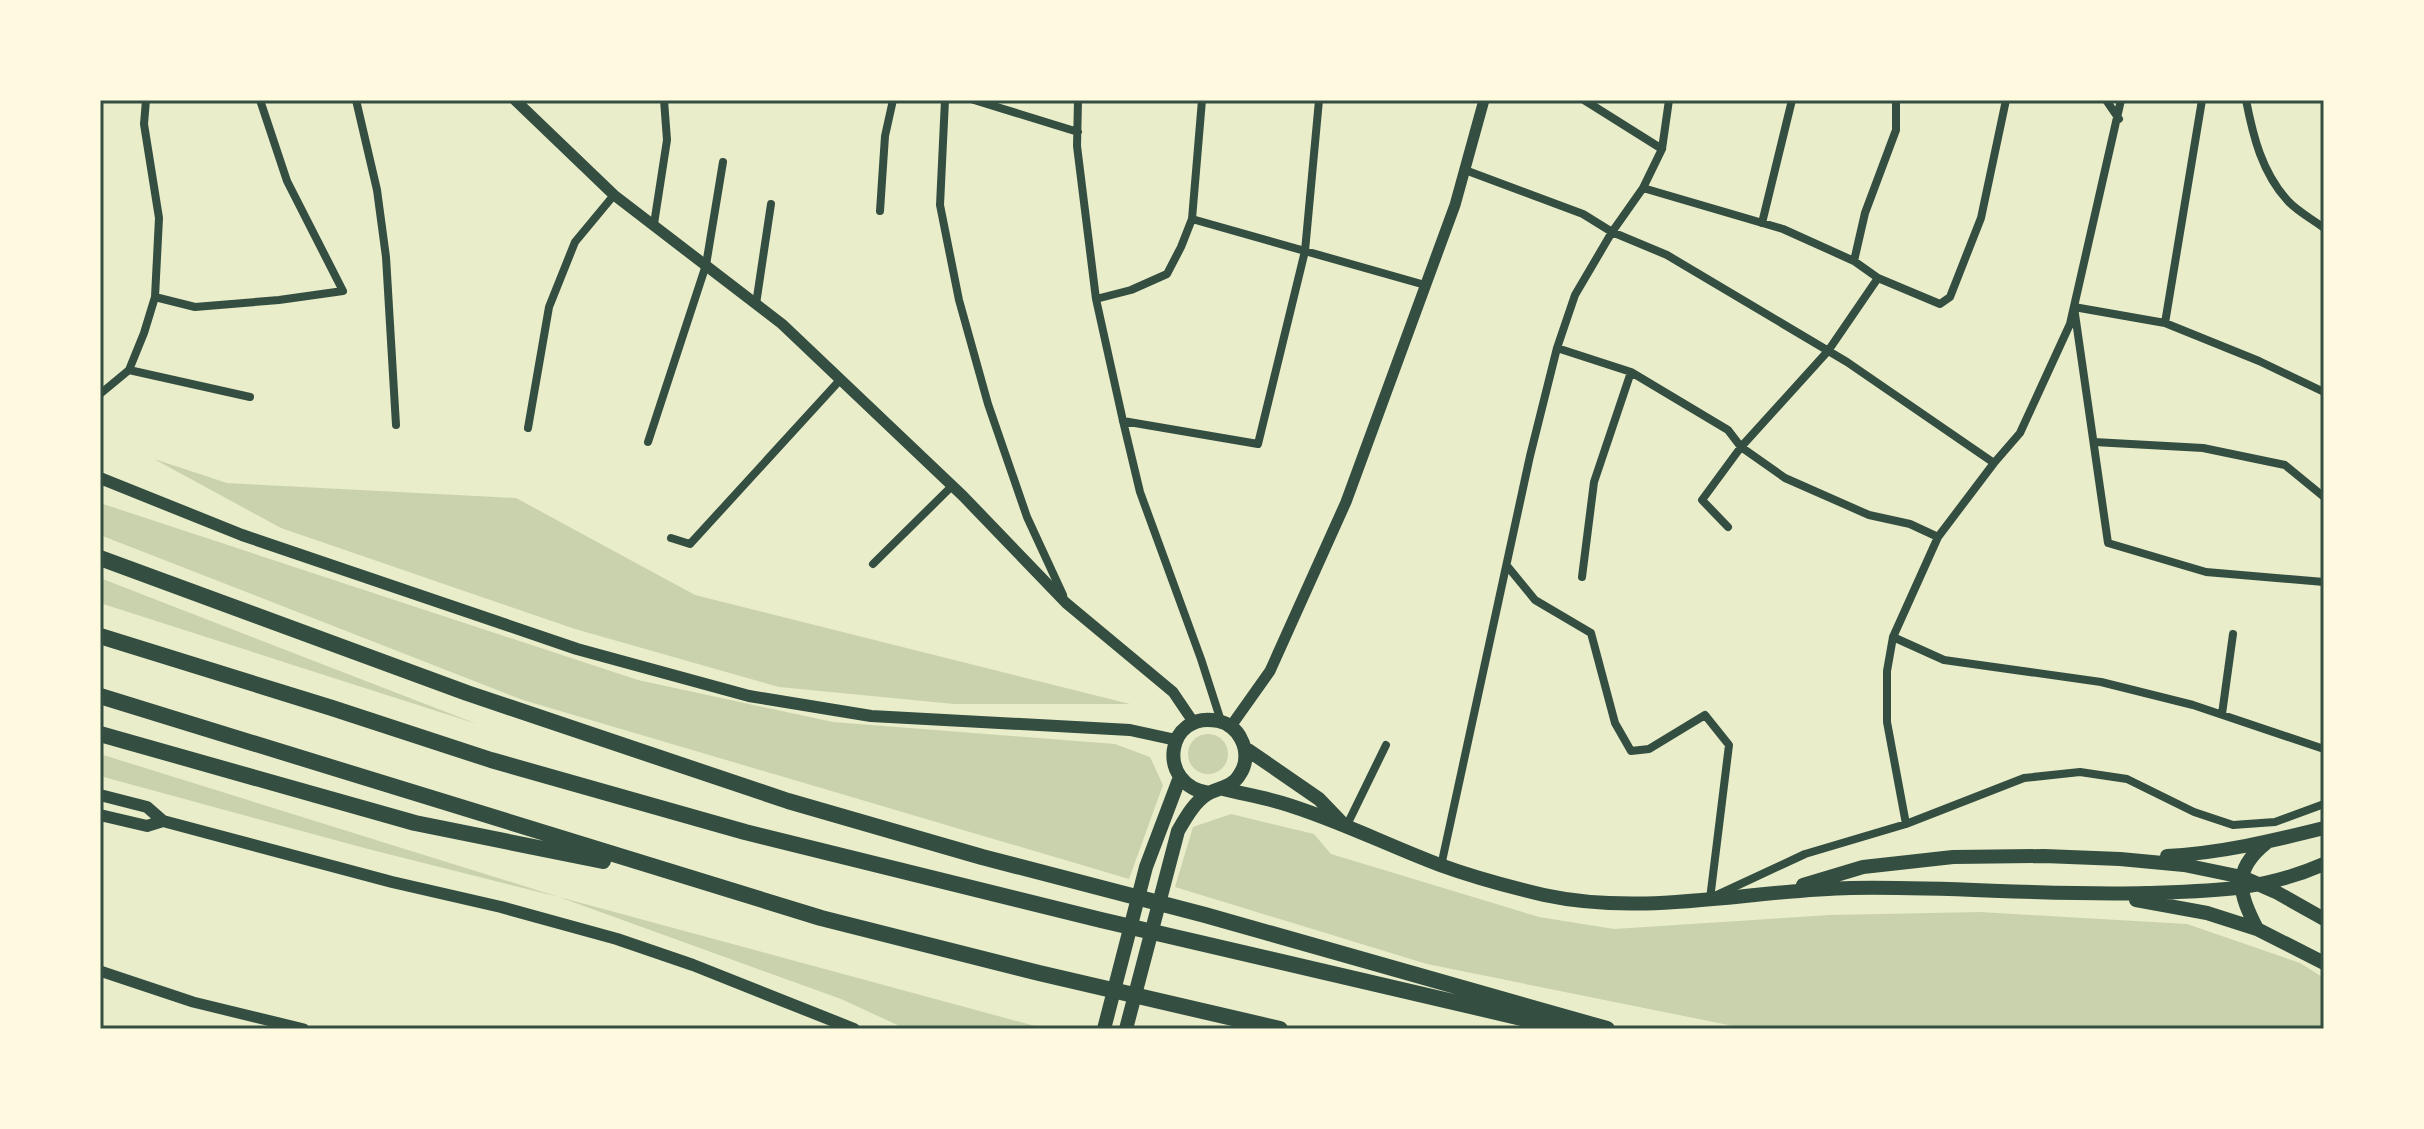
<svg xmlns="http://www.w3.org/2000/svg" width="2424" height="1129" font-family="Signika,sans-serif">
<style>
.green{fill:#cad2ad}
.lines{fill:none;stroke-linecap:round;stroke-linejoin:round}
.minor{stroke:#344e41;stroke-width:8}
.tertiary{stroke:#344e41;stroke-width:11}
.secondary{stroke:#344e41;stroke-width:12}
.primary{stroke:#344e41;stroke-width:14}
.motorway{stroke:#344e41;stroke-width:16}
.neatline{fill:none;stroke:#344e41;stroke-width:3}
</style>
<rect width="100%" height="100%" fill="#e9edc9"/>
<path class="green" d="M154,459l73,24 289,15 179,97 435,109h-176l-175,-17 -204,-58 -294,-101z
M100,503l538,177 195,42 282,22 35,13 13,28 -34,94 -606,-179 -423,-165z
M100,578l377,146 -377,-121z
M1188 754a20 20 0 1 1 40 0a20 20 0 1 1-40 0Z
M100,754l459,143 487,132h-140l-65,-30 -282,-102 -191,-48 -268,-73z
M1231,814l83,20 17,20 208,63 75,12 216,-14 150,-3 207,12 113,39 24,15v51h-576l-321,-65 -252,-77 18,-60z"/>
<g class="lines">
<path class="minor" d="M356,100l21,90 9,67 10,168
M945,100l-5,105 19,95 29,104 39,113 36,78
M974,100l104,32
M1078,100l-1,46 19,153 27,122 17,71 61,167 20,62
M1584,100l78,49
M2106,100l13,19
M2246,100c7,36 16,73 42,101 9,10 24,18 36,27
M1465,170l118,44 29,18 55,23 180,107 147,101
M1643,188l140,41 71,32 11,-48 31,-83v-30
M880,211l5,-75 8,-36
M1192,219l233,66
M1762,223l30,-123
M654,224l13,-84 -3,-40
M1854,261l24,17 62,26 10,-7 31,-79 25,-118
M155,297l40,10 84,-7 64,-9 -56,-110 -27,-81
M1096,299l35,-9 36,-16 14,-27 11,-28 10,-119
M756,304l15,-100
M2165,323l37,-223
M1557,348l74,24 97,58 13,17 44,31 84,37 41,9 28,13
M129,370l121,27
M2324,392l-65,-31 -94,-38 -91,-16 34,236 98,29 118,10
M100,394l29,-24 15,-37 11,-36 4,-79 -15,-94 2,-24
M1123,421l135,23 47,-193 14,-151
M528,428l21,-121 26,-65 39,-47
M648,442l58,-177 17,-103
M2094,442l109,6 82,17 39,32
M1728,527l-26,-27 39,-53 87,-96 50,-73
M671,538l19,6 150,-164
M873,564l79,-78
M1508,567l27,33 56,33 24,90 16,28 18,-2 56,-34 24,30 -19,154
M1582,577l12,-95 37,-110
M1893,637l51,23 157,22 92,23 131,44
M2222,714l11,-80
M1906,824l-19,-102v-51l6,-34 45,-100 56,-74 26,-30 50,-109 51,-224
M1346,827l40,-82
M1441,866l89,-410 27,-108 18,-53 37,-63 31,-44 19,-39 7,-49
M1717,895l88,-41 101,-30 118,-46 56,-6 47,7 67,33 39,13 42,-3 49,-18"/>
<path class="tertiary" d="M515,100l99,95 168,129 181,172 103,107 107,89 21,31
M1231,726l39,-55 76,-169 109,-297 29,-105
M100,971l93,31 111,27"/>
<path class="secondary" d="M100,478l142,57 335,114 172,47 122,20 259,14 46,10
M100,795l47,12 16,14
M100,815l47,11 16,-5 229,61 109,25 116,32 76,26 161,64"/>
<path class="primary" d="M1245,748l74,51 24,25
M1223,789c20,5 40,8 59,14 54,16 105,42 158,62 33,12 70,22 104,30 102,22 205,-5 307,-7 98,-2 197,8 296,5 66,-2 115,-2 177,-29
M2167,856c54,-3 105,-15 157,-28
M1803,885l60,-18 90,-10 91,-1 76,3 64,6 58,12 34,15 48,27
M2136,900l71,13 50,16 67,34
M2257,929c-18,-36 -26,-58 9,-86
M1104,1029l42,-162 34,-90
M1126,1029l52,-198c8,-14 17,-30 31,-38 12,-6 24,-6 31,-19 7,-10 7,-24 1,-35 -4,-9 -13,-16 -23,-18 -52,-11 -63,64 -9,72"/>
<path class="motorway" d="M100,558l367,135 321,108 194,56 223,58 402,114
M100,636l232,72 159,52 254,72 356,88 464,108
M100,696l721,222 218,55 241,56
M100,734l315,89 188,38"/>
</g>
<rect width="2424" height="1129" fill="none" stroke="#fefae0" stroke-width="204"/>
<rect x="102" y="102" width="2220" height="925" class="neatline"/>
</svg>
